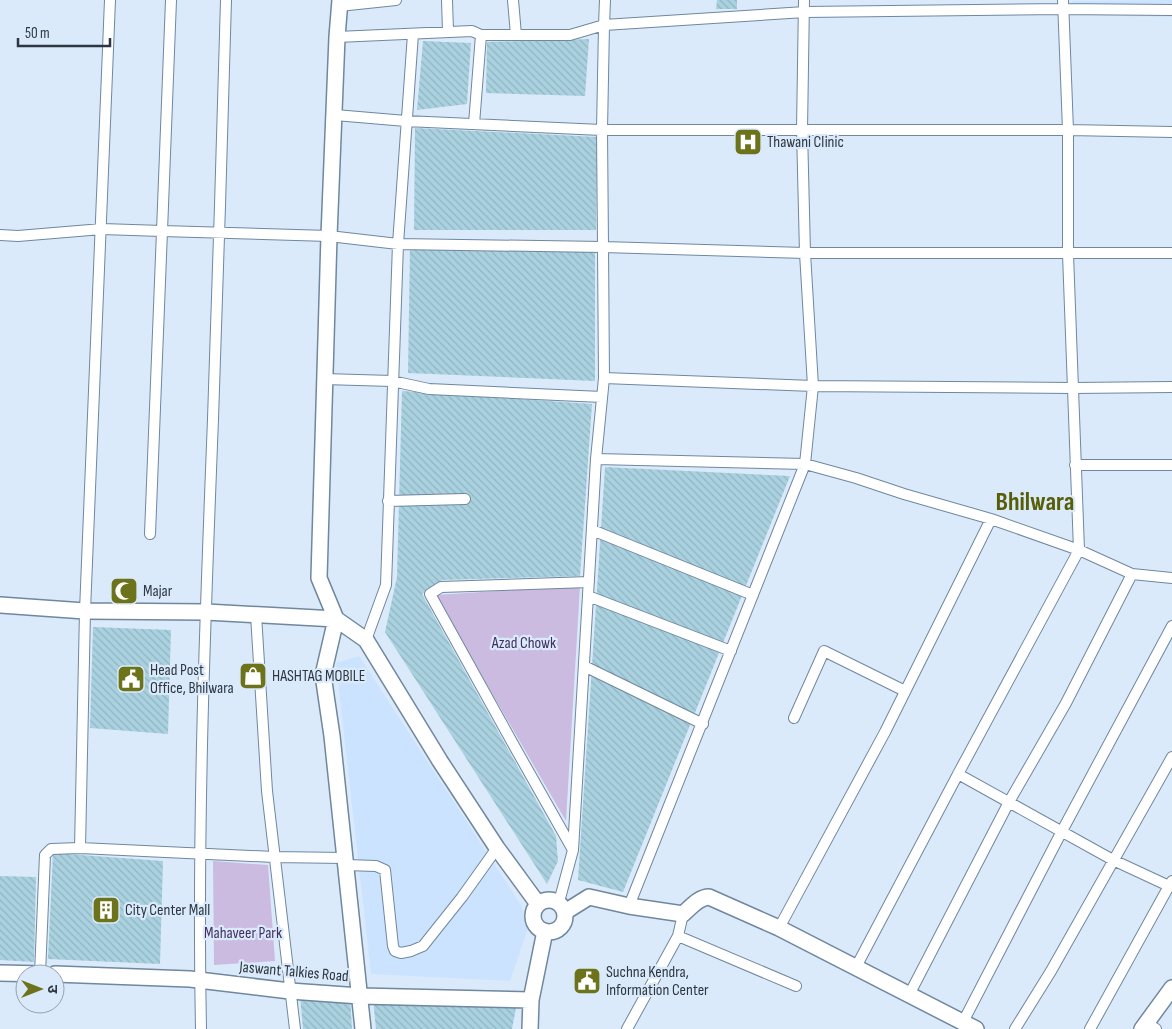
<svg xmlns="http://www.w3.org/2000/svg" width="1172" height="1029" font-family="'Sofia Sans Condensed','Noto Sans Devanagari',sans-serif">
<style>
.built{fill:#cbe3fe}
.green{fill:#cbbbe1}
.building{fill:url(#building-back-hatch)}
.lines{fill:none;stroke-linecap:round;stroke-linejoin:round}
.street-casing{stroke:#6f879f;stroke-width:12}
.secondary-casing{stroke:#6f879f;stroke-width:18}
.street{stroke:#fff;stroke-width:10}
.secondary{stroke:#fff;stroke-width:15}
.labels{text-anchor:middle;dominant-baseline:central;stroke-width:4.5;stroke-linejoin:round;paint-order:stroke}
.poi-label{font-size:16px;fill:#2d3741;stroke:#daeafa;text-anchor:start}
.park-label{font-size:16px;fill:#452e5f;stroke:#daeafa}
.street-label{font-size:16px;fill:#2d3741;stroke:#daeafa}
.town-label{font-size:26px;font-weight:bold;fill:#585d07;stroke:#daeafa}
</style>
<defs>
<pattern id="building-back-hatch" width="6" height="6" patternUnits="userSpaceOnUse" patternTransform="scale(1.25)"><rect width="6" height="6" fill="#a9d1df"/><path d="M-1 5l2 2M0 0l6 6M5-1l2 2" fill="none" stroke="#92b4c1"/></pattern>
</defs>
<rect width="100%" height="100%" fill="#daeafa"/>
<path class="built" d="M1172,0v17l-100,-2v-14z
M359,656l162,249 7,23 -18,53 -139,-7 -35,-311z"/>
<path class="green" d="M580,586l-14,235 -131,-226z
M213,861l55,4 7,96 -61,4z"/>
<path class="building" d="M717,0h20v9h-21z
M589,39l-4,57 -99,-3 1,-51z
M423,41l48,2 -4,61 -50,6z
M415,128l182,9 -1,93h-182z
M753,133v21h-12v-20z
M410,248l185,4v129l-187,-8z
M402,391l190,13 -12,172 -138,4 -20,14 134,242 2,25 -11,23 -162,-252 12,-55z
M605,467l185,9 -167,416 -45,-12z
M93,627l78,3 -3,104 -78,-6z
M53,853l110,8 -3,103 -112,-5z
M0,876l36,1 -2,85 -34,-2z
M300,995l50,2 2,32h-49z
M373,998l143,10 -4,21h-136z"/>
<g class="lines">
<defs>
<path id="street" d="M110,0l-25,611 -5,237 194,9 71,1
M447,0l1,31
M513,0l3,35
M1063,0l5,130v124l11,296 -121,224 155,86 56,26 3,-5
M339,6l57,-6
M1172,10l-110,-1 -257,3 -201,13 -2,105h466l104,2
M337,37l135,-6 9,4
M474,124l7,-89h89l34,-10 1,-25
M0,235l18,1 84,-7 60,2 9,-231
M1172,253h-367l-202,-6 1,131 209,8 260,2 99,-1
M604,378l-8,81 209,5 51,14 48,16 87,25 88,31 53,24 40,4
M324,379l68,2 37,8 173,8
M1075,465h97
M388,501l77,-2
M592,530l161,65
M150,534l12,-303 167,5 69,8 205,3 -1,-117 -196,-9 -71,-6
M588,596l143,55
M256,615l11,176 28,238
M366,640l20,-55 12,-341 15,-210
M584,666l119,58
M794,718l30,-67 81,40
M573,850l-56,-99 -87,-157 11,-7 148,-5
M346,865l30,1 9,4 8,76 2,5 6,2 10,-2 12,-5 39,-49 35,-49
M559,902l14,-52 23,-391
M629,906l176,-442 8,-78 -8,-133 -3,-123 2,-130
M779,928l106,-196 106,-213
M678,936l118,50
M856,967l102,-193
M40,974l5,-119 6,-6 29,-1
M909,995l100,-193 57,-99 66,-129
M963,1022l99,-191 110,-205
M1147,1023l9,6
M201,1029c-4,-204 4,-407 12,-610 5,-140 9,-279 13,-419
M627,1029l51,-93 5,-22
M1015,1029l36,-58 121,-214
M1090,1029l79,-143"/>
<path id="secondary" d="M340,0l-3,37 -8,199 -10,342 17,41 30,21 74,121 57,87 41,56
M0,605l85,6 121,1 130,7
M336,619l-13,56 9,61 31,293
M533 916a16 16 0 1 1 32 0a16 16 0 1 1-32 0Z
M565,912l24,-15 40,9 54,8c8,-7 16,-17 26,-17l70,31 197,101
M0,973l43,1
M55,974l135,5 100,12 70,5 171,4
M530,1029l1,-29 14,-69
M1142,1029l30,-41"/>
</defs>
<use href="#street" class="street-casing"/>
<use href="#secondary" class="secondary-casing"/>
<use href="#street" class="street"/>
<use href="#secondary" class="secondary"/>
</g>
<defs>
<symbol id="hospital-square" viewBox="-11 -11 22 22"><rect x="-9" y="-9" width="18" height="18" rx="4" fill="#6d731b" stroke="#daeafa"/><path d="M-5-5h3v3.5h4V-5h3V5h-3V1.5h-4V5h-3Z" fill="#fff"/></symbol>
<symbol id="mosque-square" viewBox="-11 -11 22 22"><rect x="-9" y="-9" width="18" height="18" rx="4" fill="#6d731b" stroke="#daeafa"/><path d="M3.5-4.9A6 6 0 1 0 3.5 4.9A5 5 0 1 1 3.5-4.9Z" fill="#fff"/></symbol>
<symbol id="shop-square" viewBox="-11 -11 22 22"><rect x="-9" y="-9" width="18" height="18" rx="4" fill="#6d731b" stroke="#daeafa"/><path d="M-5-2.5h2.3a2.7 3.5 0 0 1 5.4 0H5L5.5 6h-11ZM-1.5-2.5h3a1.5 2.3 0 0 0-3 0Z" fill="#fff"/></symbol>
<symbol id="civic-square" viewBox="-11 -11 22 22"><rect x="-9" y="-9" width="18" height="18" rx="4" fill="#6d731b" stroke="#daeafa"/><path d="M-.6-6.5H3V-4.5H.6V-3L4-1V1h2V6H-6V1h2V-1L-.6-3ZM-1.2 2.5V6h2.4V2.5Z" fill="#fff"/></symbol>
<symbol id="building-square" viewBox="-11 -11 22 22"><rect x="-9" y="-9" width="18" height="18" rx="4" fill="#6d731b" stroke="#daeafa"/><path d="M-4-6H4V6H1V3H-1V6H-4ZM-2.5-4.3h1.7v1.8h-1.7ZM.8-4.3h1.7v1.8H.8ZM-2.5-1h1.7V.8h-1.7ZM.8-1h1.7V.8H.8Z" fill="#fff"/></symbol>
</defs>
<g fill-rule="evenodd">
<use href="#hospital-square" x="732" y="126" width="32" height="32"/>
<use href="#mosque-square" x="108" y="575" width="32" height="32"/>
<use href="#shop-square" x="237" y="660" width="32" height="32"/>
<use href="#civic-square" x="115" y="663" width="32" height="32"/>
<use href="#building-square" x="90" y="894" width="32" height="32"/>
<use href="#civic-square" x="571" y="965" width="32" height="32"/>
</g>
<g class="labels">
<g class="poi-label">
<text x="767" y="142">Thawani Clinic</text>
<text x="143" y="591">Majar</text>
<text x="150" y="670">Head Post<tspan x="150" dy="18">Office, Bhilwara</tspan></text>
<text x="272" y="676">HASHTAG MOBILE</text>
<text x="125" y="910">City Center Mall</text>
<text x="606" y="972">Suchna Kendra,<tspan x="606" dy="18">Information Center</tspan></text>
</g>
<g class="park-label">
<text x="524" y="643">Azad Chowk</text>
<text x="243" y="933">Mahaveer Park</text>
</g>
<g class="street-label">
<text transform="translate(294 972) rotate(5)">Jaswant Talkies Road</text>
</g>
<g class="town-label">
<text x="1035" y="502">Bhilwara</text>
</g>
</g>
<g transform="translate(40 989) rotate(90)"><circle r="24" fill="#daeafa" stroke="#95a2b0"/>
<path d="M0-4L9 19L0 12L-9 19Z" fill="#6d731b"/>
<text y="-8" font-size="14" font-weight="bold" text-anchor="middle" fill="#2d3741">उ</text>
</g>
<path d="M18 38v8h92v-8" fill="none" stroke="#2d3741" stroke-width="2.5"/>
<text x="25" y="38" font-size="15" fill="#2d3741" stroke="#daeafa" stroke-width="4" paint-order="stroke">50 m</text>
</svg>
